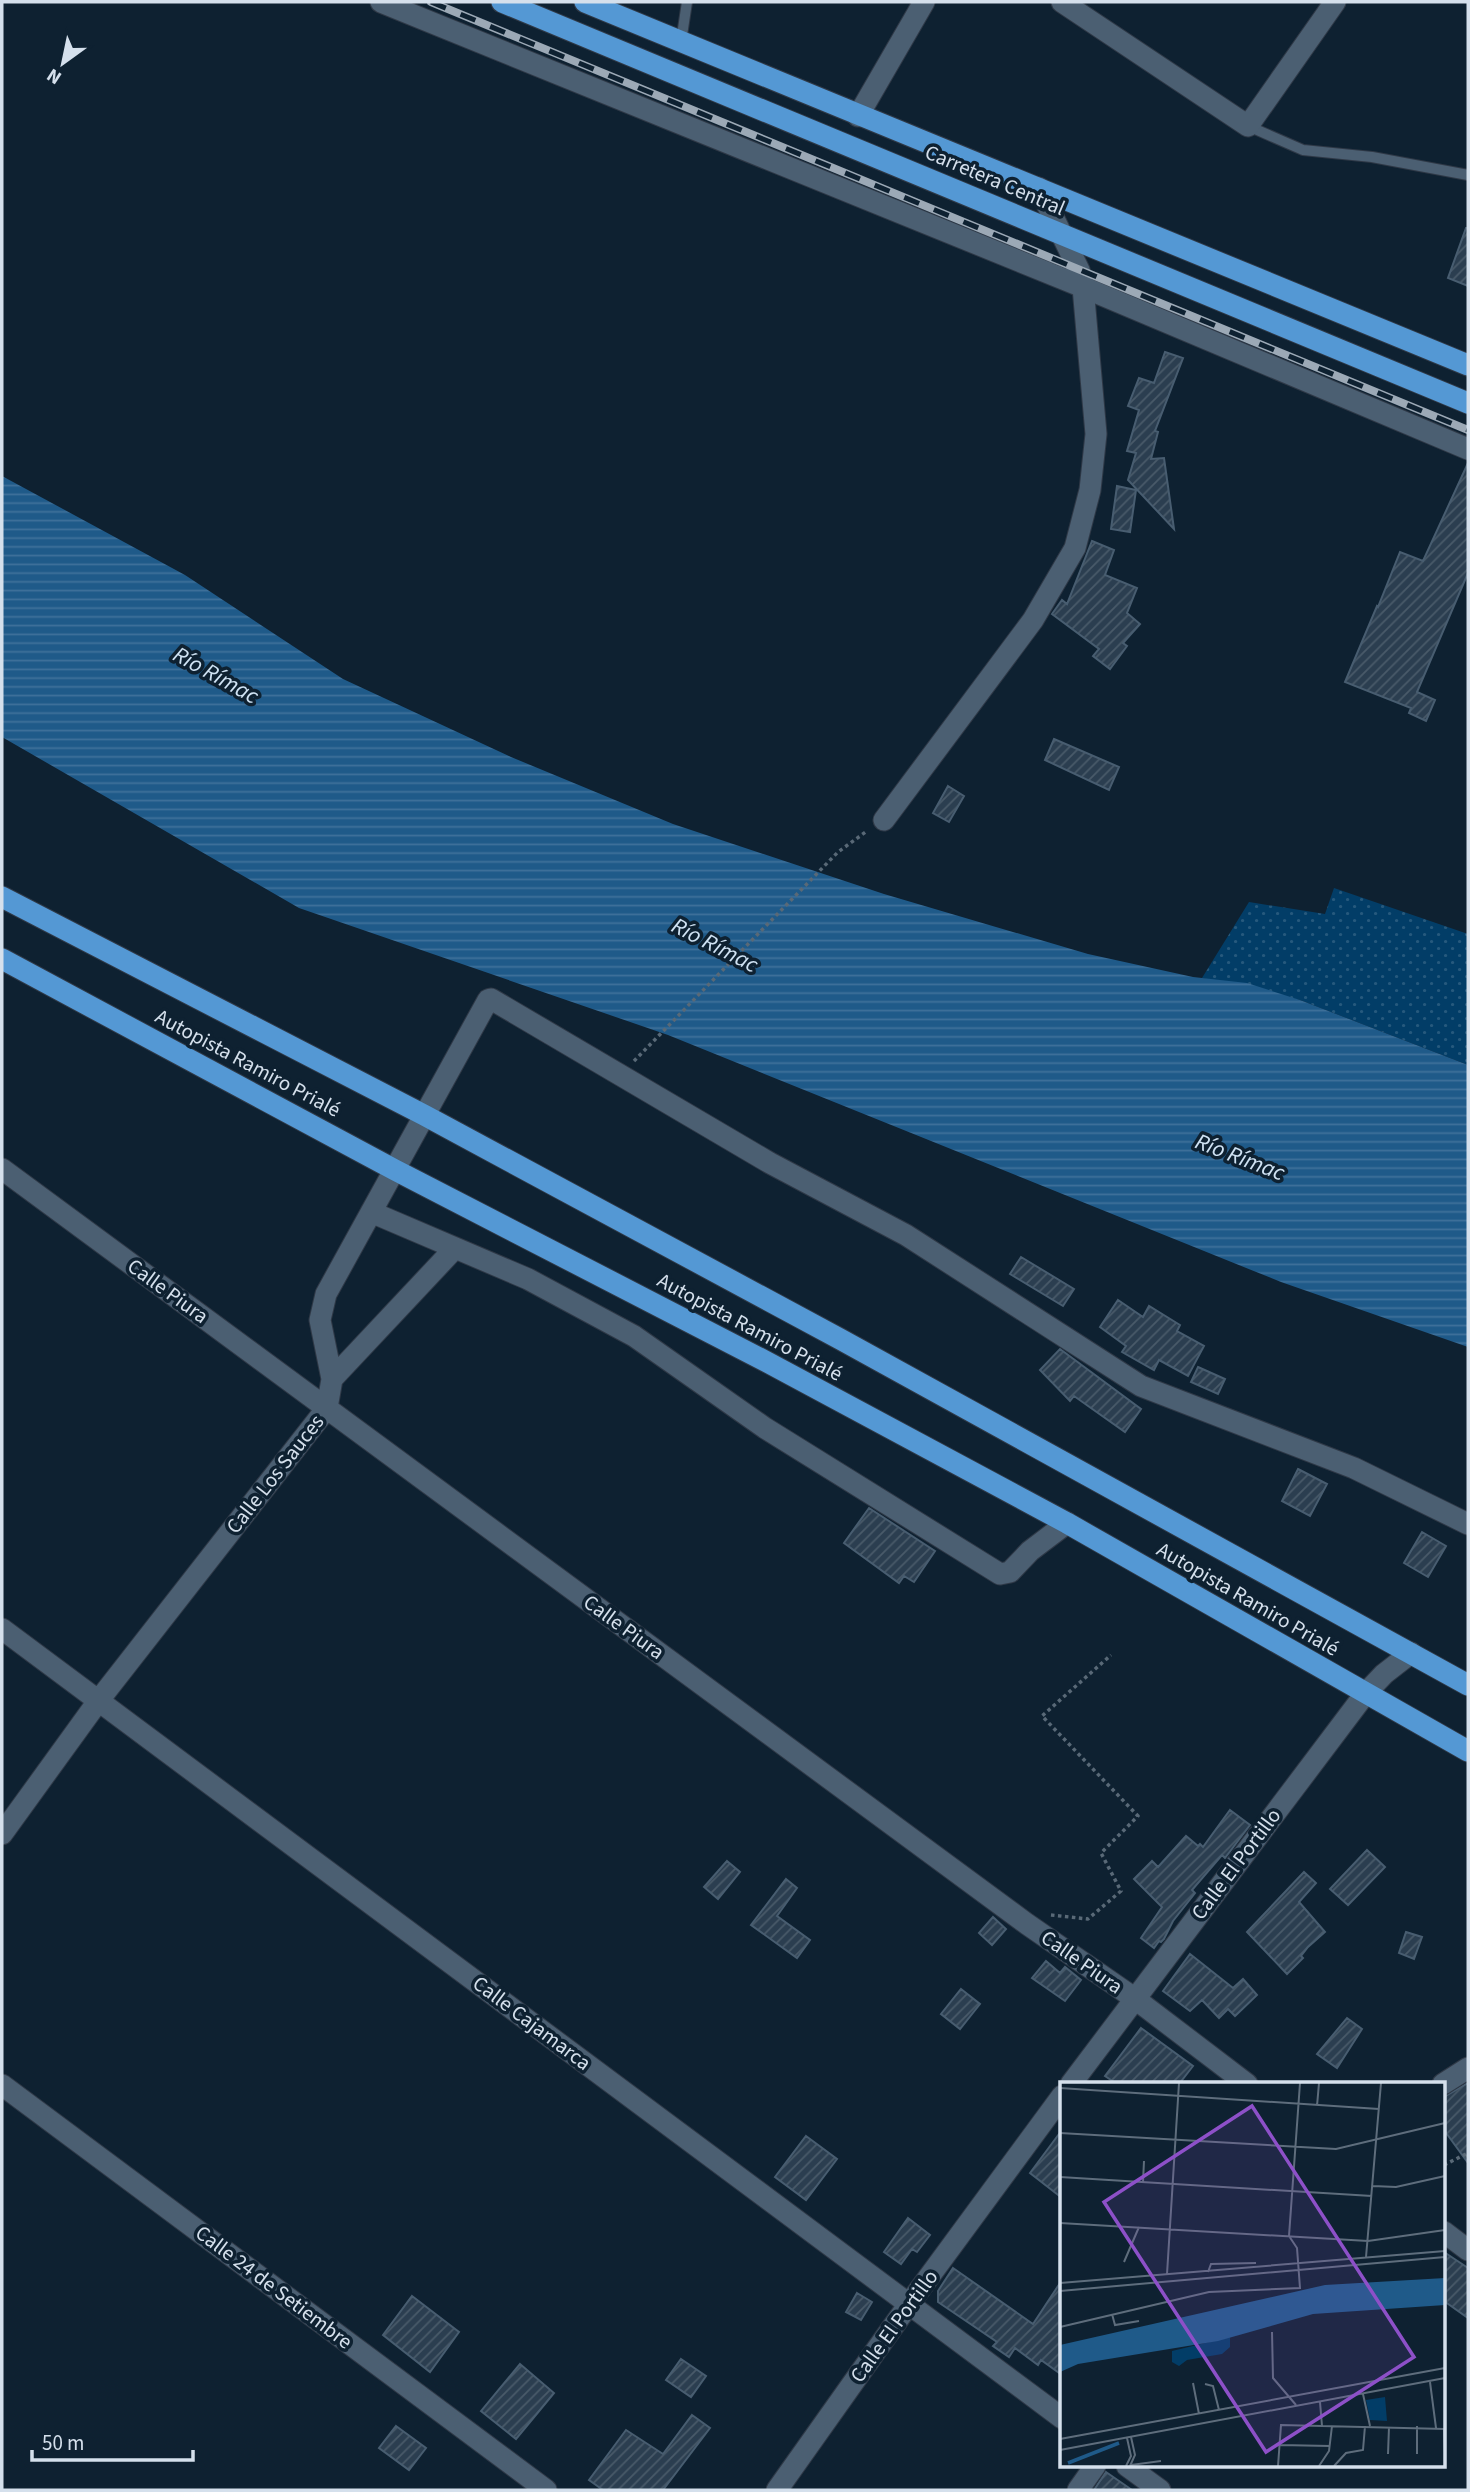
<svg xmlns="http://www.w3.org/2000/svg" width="1470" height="2492" font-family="'Source Sans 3',sans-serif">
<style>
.grass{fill:url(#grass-dots)}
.water{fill:url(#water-rules)}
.building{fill:url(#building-hatch);stroke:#485d70;stroke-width:2}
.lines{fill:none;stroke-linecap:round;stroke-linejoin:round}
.lane-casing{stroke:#2f3947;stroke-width:12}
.street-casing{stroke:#2f3947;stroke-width:23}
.secondary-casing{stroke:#2f3947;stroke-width:23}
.highway-casing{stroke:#2f3947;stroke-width:23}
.path{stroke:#596977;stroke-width:3.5;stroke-dasharray:3.5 3.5;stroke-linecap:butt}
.lane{stroke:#4b5f72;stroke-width:10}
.street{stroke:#4b5f72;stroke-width:21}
.secondary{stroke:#4b5f72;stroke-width:21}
.highway{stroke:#5498d4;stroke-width:21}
.rail-casing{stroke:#9ca9b6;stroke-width:8}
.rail{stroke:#0e2131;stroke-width:5;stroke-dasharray:16;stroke-linecap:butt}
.labels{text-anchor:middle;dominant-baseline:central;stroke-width:7;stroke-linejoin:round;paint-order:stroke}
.street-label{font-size:21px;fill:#d5e0ec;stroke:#0e2131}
.water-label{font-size:23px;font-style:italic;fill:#d0e3f4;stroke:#0e2131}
.inset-river{fill:none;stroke:#1f5a89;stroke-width:3.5}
.inset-road{fill:none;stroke:#5e6d7c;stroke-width:2}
.view{fill:#8d50c8;fill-opacity:0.15;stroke:#8d50c8;stroke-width:3.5}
.inset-edge{fill:none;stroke:#d5e0ec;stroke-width:3.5}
</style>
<defs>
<pattern id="grass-dots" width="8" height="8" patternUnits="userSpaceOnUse" patternTransform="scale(1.75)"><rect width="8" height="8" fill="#023d67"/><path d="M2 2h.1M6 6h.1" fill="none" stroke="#26597d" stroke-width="1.8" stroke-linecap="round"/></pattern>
<pattern id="water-rules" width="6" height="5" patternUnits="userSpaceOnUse" patternTransform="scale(1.75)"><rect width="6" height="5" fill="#1f5a89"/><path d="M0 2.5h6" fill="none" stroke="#3f719a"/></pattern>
<pattern id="building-hatch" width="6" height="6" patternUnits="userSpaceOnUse" patternTransform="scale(1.75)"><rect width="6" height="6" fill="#2b3e50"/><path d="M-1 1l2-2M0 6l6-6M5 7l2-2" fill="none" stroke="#495a69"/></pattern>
</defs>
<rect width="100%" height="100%" fill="#0e2131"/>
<path class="grass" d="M1334,888l134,46v131l-168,-65 -98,-22 47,-76 76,12z"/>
<path class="water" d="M2,476l183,99 158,104 168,78 162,67 211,70 204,60 105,23 54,6 53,17 168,65v282l-187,-65 -613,-247 -369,-127 -297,-171z"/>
<path class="building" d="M1466,228h2v58l-20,-8z
M1165,352l18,6 -28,73 3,1 -7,27 13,-1 10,71 -46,-49 8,-27 -9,-2 12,-41 -11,-4 11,-28 15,5z
M1468,463v110l-51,119 18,8 -9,21 -17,-8 2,-5 -66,-26 32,-76 1,1 22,-55 23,9z
M1117,486l19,4 -6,42 -19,-3z
M1092,541l22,9 -9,25 32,13 -10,25 13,11 -17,19 4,3 -17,23 -17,-13 6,-7 -47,-35 10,-14 5,4z
M1054,739l65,28 -10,23 -64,-30z
M948,786l16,10 -15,26 -16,-9z
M1021,1257l53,32 -11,17 -53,-32z
M1118,1300l25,17 6,-11 31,19 -3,6 27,15 -16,30 -29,-16 -5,10 -32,-18 4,-6 -26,-19z
M1060,1349l81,60 -16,23 -51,-36 -4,5 -30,-31z
M1198,1367l27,12 -7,15 -27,-12z
M1298,1469l29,15 -17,32 -28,-15z
M869,1508l66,43 -21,31 -10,-6 -5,7 -55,-40z
M1422,1532l24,14 -18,31 -24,-14z
M1230,1810l20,15 -25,33 -3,-3 -30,35 3,3 -22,28 -9,18 -3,3 -2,-1 -5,7 -13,-10 21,-31 -28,-28 18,-18 6,6 28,-31 12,10 2,-2 3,3z
M1367,1850l18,17 -37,38 -18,-16z
M727,1861l13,11 -22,27 -14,-12z
M1304,1872l12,11 -17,19 26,30 -17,15 -7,9 2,2 -16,16 -40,-42z
M786,1879l11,9 -20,28 33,24 -13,18 -46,-33z
M993,1917l13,12 -14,16 -13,-12z
M1406,1932l16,5 -8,22 -15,-6z
M1190,1954l43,34 10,-9 14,16 -22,21 -7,-7 -9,9 -17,-18 -12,11 -27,-20z
M1046,1961l14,12 5,-6 16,13 -16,21 -33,-23z
M961,1989l19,15 -20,25 -19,-15z
M1347,2018l15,11 -25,39 -20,-14z
M1141,2028l52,38 -14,18h-62l-12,-8z
M1468,2083v80l-24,-33v-33z
M1062,2130v68l-32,-25z
M806,2136l31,23 -31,41 -31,-23z
M908,2218l22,17 -13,17 -5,-3 -11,15 -17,-12z
M1444,2252l24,16v50l-24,-17z
M953,2268l80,56 29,-44v95l-21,-15 -3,5 -23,-17 -6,9 -16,-11 4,-4 -59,-40v-11z
M857,2293l15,9 -11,18 -15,-8z
M412,2296l47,36 -29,40 -47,-37z
M681,2359l25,17 -15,21 -25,-17z
M520,2364l34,29 -38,46 -35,-28z
M692,2415l18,13 -47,62h-60l-14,-10 37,-50 37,24z
M396,2426l30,22 -17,22 -30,-22z
M1106,2472l26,18h-38z"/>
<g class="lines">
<defs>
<path id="lane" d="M681,42l6,-40
M1248,126l55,24 69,7 96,18"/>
<path id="street" d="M381,2l702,285 385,162
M1062,2l186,124 87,-124
M858,116l66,-114
M884,820l149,-200 42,-72 15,-58 6,-56 -13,-147 -4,-17 -40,-82
M2,1169l1025,755 107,74 113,86
M371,1212l157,67 106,57 131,92 235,146 10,-2 20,-21 37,-28
M332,1379l123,-131
M2,1629l1060,789
M2,1834l97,-134 228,-292 5,-29 -12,-59 6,-26 162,-294 3,-1 279,164 136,72 235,151 213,82 114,56
M1071,2084l294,-390 19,-20 27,-21
M1443,2084l25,-16
M1444,2232l24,18
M1127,2466l33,24
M777,2490l132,-186 153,-208
M1078,2490l17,-24"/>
<path id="secondary" d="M2,2085l544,405"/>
<path id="highway" d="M502,2l966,401
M585,2l883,363
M2,897l422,218 416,224 628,346
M2,959l393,211 372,192 300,161 401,228"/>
</defs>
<use href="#lane" class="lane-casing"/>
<use href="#street" class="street-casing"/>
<use href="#secondary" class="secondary-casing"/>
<use href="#highway" class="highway-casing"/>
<path class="path" d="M634,1061l204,-209 29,-21
M1051,1915l37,4 33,-28 -20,-38 37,-37 -96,-100 69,-61
M1444,2165l24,-12"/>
<use href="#lane" class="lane"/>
<use href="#street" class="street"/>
<use href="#secondary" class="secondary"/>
<use href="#highway" class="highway"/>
<defs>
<path id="rail" d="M431,2l1037,428"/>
</defs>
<use href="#rail" class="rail-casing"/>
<use href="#rail" class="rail"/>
</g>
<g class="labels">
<g class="street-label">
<text transform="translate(995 180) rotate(23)">Carretera Central</text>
<text transform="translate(248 1063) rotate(28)">Autopista Ramiro Prialé</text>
<text transform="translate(168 1291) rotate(36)">Calle Piura</text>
<text transform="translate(750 1327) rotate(28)">Autopista Ramiro Prialé</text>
<text transform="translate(275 1474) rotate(-52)">Calle Los Sauces</text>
<text transform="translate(1248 1599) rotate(30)">Autopista Ramiro Prialé</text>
<text transform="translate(624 1627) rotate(36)">Calle Piura</text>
<text transform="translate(1236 1864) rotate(-53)">Calle El Portillo</text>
<text transform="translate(1082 1962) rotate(35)">Calle Piura</text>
<text transform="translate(532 2023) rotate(37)">Calle Cajamarca</text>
<text transform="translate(274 2287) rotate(37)">Calle 24 de Setiembre</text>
<text transform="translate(894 2326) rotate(-54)">Calle El Portillo</text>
</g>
<g class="water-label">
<text transform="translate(216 675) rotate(29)">Río Rímac</text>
<text transform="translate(715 945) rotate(27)">Río Rímac</text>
<text transform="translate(1240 1157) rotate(21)">Río Rímac</text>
</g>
</g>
<g transform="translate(1060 2082)">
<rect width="385" height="385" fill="#0e2131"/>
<path d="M170,255v10l-8,7 -35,6 -8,6 -7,-4v-11z" fill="#023d67"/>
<path d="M325,315l2,24 -17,-1 -4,-20z" fill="#023d67"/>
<path d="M385,196v27l-132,9 -95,27 -140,23 -18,8v-27l265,-60z" fill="#1f5a89"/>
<path class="inset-river" d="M8,381l51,-20"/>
<path class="inset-road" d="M0,6l319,21M257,24l2,-23M0,51l276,16 109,-26M0,95l312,19M83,100l1,-21M313,104l23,1 49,-11M0,141l308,18 77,-11M306,175l15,-174M64,180l15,-35M148,190l3,-8 45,-1M107,192l12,-191M0,201l385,-32M0,209l385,-34M52,232l3,11 24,-4M0,245l149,-35 91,-4 -3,-40 -8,-12 11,-153M212,250l1,46 23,27M370,300l6,46M133,301l6,31M145,302l8,2 6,24M303,312l7,32M260,320l2,24M357,344v28M384,347l1,24M0,357l385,-71M220,363l50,1M0,368l385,-72M328,372l1,-27M71,383l30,-4M66,384l5,-10 -4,-18M70,384l5,-11 -4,-18M218,384l3,-41 164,4M259,384l10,-15 3,-25M274,384l12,-13 17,-3 2,-24"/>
<path class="view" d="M192,24l162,251 -148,95 -162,-250z"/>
<rect width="385" height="385" class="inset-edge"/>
</g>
<rect width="1470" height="2492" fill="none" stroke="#d5e0ec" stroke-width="7"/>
<g transform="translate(63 63) rotate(213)" stroke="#0e2131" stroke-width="5" paint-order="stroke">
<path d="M0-5L12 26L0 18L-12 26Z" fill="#d5e0ec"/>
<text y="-10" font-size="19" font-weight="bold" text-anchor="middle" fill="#d5e0ec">N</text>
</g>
<path d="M32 2450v10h161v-10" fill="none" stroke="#d5e0ec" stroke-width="3.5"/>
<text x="42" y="2450" font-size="21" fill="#d5e0ec" stroke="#0e2131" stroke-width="5" paint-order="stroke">50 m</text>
</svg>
